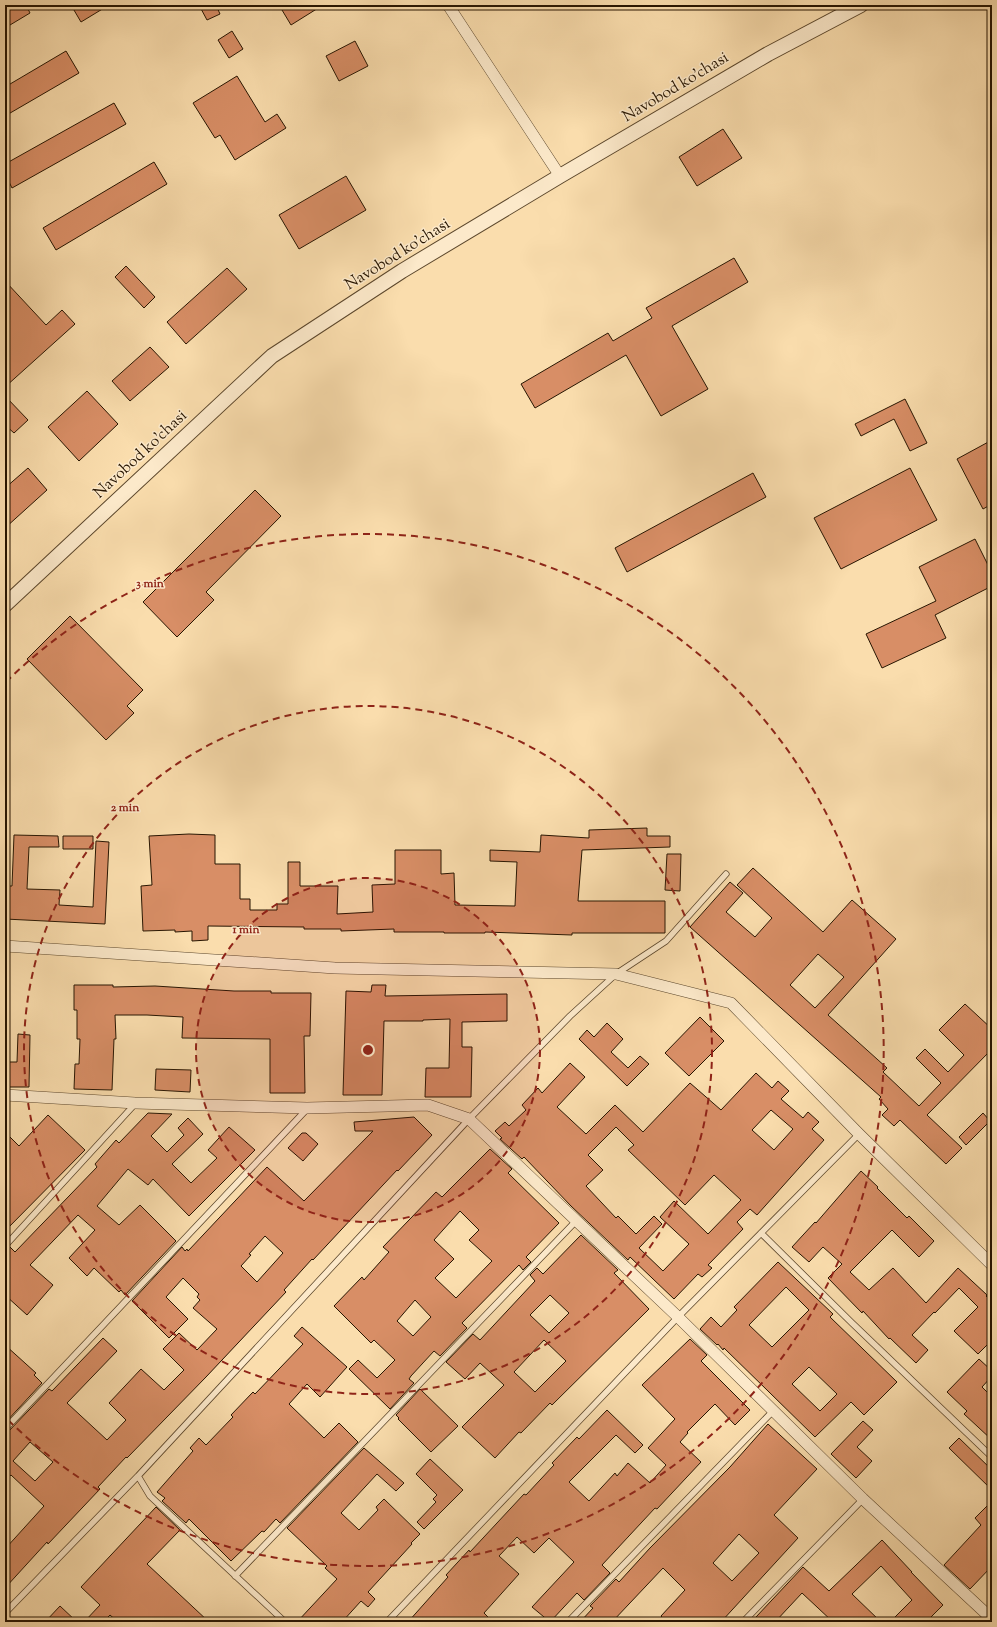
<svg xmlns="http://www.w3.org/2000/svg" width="997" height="1627" font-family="'Sorts Mill Goudy',serif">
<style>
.building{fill:#d88e66;stroke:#271501;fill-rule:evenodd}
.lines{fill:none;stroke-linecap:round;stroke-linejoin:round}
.service-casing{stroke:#5c472c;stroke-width:7}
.minor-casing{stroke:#5c472c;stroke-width:12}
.tertiary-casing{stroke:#5c472c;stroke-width:16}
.service{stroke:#fce9ca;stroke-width:5.5}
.minor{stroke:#fce9ca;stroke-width:11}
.tertiary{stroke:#fce9ca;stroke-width:14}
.ring{fill:none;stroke:#8f2418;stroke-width:2;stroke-dasharray:7 5}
.labels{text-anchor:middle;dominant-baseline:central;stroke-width:3;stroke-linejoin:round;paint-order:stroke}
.street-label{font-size:16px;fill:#271501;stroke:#fce9ca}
.centre{fill:#8f2418;stroke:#fce9ca;stroke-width:2}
.ring-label{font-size:12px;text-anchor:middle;font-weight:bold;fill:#8f2418;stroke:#fce9ca;stroke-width:3;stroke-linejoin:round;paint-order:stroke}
</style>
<rect width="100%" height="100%" fill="#faddad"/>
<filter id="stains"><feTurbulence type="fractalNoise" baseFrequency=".005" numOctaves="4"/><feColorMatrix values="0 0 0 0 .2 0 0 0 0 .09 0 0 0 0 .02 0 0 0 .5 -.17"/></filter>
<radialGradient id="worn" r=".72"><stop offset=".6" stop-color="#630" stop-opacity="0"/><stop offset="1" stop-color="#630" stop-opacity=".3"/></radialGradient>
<path class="building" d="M5,5h21l4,8 -25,15z
M71,5h38l-28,17z
M199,5h17l4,9 -13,6z
M279,5h44l-32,20z
M232,31l11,18 -14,9 -11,-18z
M355,41l13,25 -29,15 -13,-25z
M66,51l13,22 -74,43v-29z
M237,76l28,46 12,-8 9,14 -51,32 -15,-25 -5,3 -22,-35z
M114,103l12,21 -114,64 -7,-14v-10z
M723,129l19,29 -45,28 -18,-29z
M154,162l13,22 -111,66 -13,-22z
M346,176l20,34 -67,39 -20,-34z
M734,258l14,24 -76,44 36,63 -47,27 -35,-61 -91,53 -14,-24 87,-51 5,8 39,-23 -6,-10z
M126,266l29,31 -11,11 -29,-31z
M227,268l20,21 -61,55 -19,-22z
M5,281l41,44 16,-15 13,14 -70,63z
M150,347l19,20 -39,34 -18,-20z
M87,391l31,33 -39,37 -31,-34z
M5,396l23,24 -14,13 -9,-8z
M905,399l22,44 -17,8 -16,-32 -33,17 -6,-12z
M992,440v64l-9,5 -26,-50z
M28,468l19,22 -42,38v-40z
M910,468l27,52 -96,49 -27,-51z
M753,473l13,24 -139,75 -12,-24z
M255,490l26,26 -75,76 8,8 -37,37 -34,-35z
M975,539l17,34v13l-57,29 11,23 -64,30 -16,-34 70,-33 -17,-34z
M70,616l73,74 -16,16 7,7 -28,27 -79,-81z
M647,828v8h23v11l-88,3 -4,51h87v32h-93v2l-87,-3v1h-41v-1h-50v-3l-53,2v-2h-37v-2l-96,-1v14l-16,1v-10l-17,1v-2l-32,1 -2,-45 11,-1 -3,-49 40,-2 26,1v29h25v35h10v11h27v-6h11v-42h12v24h38l-1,28 36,-2 -1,-27 23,-1v-34h46v24l13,-1 1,32 60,1 2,-44 -27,-1v-11l50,2 1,-17 48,3v-8z
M14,835l44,1 1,11h-30l-2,42 33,1 -1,15 34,2 3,-66 13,1 -4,82 -100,-5v-33h7z
M63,836h30v13h-30z
M667,854h14l-1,37 -15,-1z
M753,868l70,64 29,-32 44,39 -68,76 59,53 -4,4 36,34 22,-23 -25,-25 9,-9 23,23 16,-17 -25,-25 26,-26 27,25v20l-65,66 35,33 -16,16 -46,-44 -6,6 -12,-11 6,-6 -9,-10 2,-2 -191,-170 40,-45 13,11 -17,19 29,25 17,-19 -35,-33zM818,954l26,23 -29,31 -25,-23z
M74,985h39v2l42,-1 79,5h37v2h40l-1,43h-6l1,57h-35v-54l-88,-1 1,-21 -36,-2h-32l1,24h-2l-2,51 -38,-1 1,-25h4l1,-25h-3v-29h-3z
M372,985h14l-1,11 122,-2v27l-45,1v25h10l-1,50h-46l1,-29h23l1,-49 -27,1v1h-39l-2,74h-39l3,-104 25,1z
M700,1017l24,24 -35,35 -24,-23z
M607,1023l16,16 -12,13 17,16 12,-12 9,8 -22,22 -48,-47 8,-9 7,7z
M18,1034l12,1 -1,52h-24v-25h12z
M570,1063l15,14 -28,30 29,27 29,-29 28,27 47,-49 31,27 35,-37 16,15 6,-7 11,10 -8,8 22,19 5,-6 11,10 -7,7 12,11 -67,75 -7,-6 -13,13 6,7 -35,36 4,3 -10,9 -4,-3 -24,25 -44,-42 -2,3 -57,-54 -47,-49 -2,2 -22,-20 2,-1 -7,-7 10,-9 4,4 17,-16 -4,-5 16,-17 4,5zM771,1110l22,19 -19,21 -22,-20zM616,1127l18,18 -6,5 57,55 29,-30 27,25 -33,34 -34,-33 -14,16 29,27 -26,27 -24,-23 23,-24 -8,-8 -18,18 -18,-18 -2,2 -30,-32 17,-16 -15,-15z
M156,1069l35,1 -1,22 -35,-2z
M148,1113l24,1 -21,22 16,16 17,-17 -6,-7 10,-10 15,16 -31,30 19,19 26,-25 -9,-8 21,-23 26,23 -66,66 -36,-37 -5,6 -20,-16 -31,37 22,19 21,-20 36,36 -51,54 -4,-5 -2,2 -25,-24 -7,8 -18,-18 26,-28 -17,-15 -48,50 23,20 -26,30 -22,-20v-45l5,-3 5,5 82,-85 -2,-3 21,-24 3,3z
M983,1113l7,8 -24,24 -7,-8z
M48,1115l37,35 -80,81v-99l14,14z
M414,1117l18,18 -34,36 -1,-1 -84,90 -1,-1 -28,31 2,2 -80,85 -79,81 -1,-1 -28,30 2,2 -52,55 -1,-2 -42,46v-39l39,-43 -33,-31 -6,6v-48l3,-1 41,-43 3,2 51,-53 14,13 -50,52 40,37 19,-20 -17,-17 32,-34 23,21 20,-20 -21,-21 16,-16 18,17 20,-21 -24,-21 7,-8 -3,-3 2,-3 -16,-16 -17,19 22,22 -19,19 -37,-37 50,-54 3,4 2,-2 1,2 79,-84 37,34 69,-70h-18l-1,-9zM265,1236l18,17 -26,29 -16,-16 10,-11 -2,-1zM30,1442l23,20 -18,19 -22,-20z
M302,1133h4l12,11 -15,17 -15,-13z
M490,1149l22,20 -4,4 51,50 -33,34 5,5 -8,8 -4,-5 -57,58 5,5 -27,28 -6,-5 -23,25 -2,3 5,4 -24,26 -41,-40 9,-9 19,18 18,-18 -21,-20 -3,3 -37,-37 28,-29 2,3 25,-28 -6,-5 53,-55 6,5zM460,1211l19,19 -10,10 23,21 -36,37 -21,-20 19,-19 -20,-19zM415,1300l16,17 -18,19 -16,-15z
M861,1171l17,16 -1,1 30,30 2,-2 25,25 -15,16 -27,-27 -42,42 19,18 24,-22 33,35 32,-35 29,27 -1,1 6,6v38l-14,14 -24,-23 24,-24 -19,-19 -24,25 -1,-1 -22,23 16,15 -12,13 -26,-25 -1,1 -26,-28 -1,2 -34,-35 14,-14 -19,-17 -14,15 -17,-15 23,-25 1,1z
M581,1235l37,35 -4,3 35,36 -97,96 -2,-2 -29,30 -2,-1 -24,26 -33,-31 42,-42 -24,-22 -15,16 -19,-17 27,-28 7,6 55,-59 -5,-6 7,-7 6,6zM550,1295l19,18 -20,20 -19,-18zM544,1340l22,21 -31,31 -21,-20z
M778,1262l55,52 -3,3 67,65 -33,33 -13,-13 -36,35 -91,-89 -1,2 -5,-6 -1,1 -17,-16 11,-12 10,10 16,-17 -3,-3zM786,1287l23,23 -37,37 -23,-22zM809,1367l28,27 -17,17 -28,-27z
M302,1327l45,40 -27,30 -13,-13 -18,20 35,34 15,-15 19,19 -78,81 -4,-4 -12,13 -2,-1 -31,30 -42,-42 -3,4 -24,-22 3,-3 -8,-6 36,-41 -3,-3 9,-10 7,7 27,-28 -2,-2 22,-23 2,2 48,-50 -9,-8z
M690,1339l17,16 -6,6 49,49 -15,15 -20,-21 -28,28 1,1 -8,9 21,20 -44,47 -2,-1 -53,57 8,8 -26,27 -7,-7 -27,29 -18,-15 42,-45 -25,-24 -15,15 -17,-16 -18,19 20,18 -35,39 9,9h-85l40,-45 -2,-2 23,-25 1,2 54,-58 2,1 28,-30 -2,-2 25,-26 2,2 28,-29 36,35 -8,8 -19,-18 -47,47 20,19 26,-28 2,3 11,-13 22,20 16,-18 -18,-17 27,-29 -33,-34z
M5,1345l31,28 -2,2 8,8 -37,40z
M979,1359l13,12v5l-10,11 10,10v43l-28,-26 3,-3 -20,-19z
M420,1389l38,37 -27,26 -33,-33 1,-1 -3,-3z
M863,1421l10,9 -16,17 15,14 -16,17 -25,-24z
M768,1424l49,45 -43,46 24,23 -77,84h-55l-5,-6 24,-26 -22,-22 -51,54h-32l13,-14 -3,-2 26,-27 3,3 31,-34 80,-81zM739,1534l20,19 -27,28 -19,-18z
M959,1438l33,32v20l-43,-42z
M364,1448l40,35 -8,8 -19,-17 -36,39 18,17 19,-20 -2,-3 8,-8 36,35 -9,9 1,1 -44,48 7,7 -7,8 -7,-6 -19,21h-45l40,-43 -12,-11 2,-2 -40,-38z
M430,1459l33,31 -39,39 -7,-7 19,-20 -3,-3 4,-4 -21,-21z
M992,1501v65l-22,23 -26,-24 37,-40 -6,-7z
M156,1507l24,23 -33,34 62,58h-91l-8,-7 -7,7h-19l16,-17 -19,-18z
M882,1540l30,32h-1l32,33 -17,17h-36l22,-22 -31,-34 -29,28 29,28h-48l-31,-29 -27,29h-14l-5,-5 47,-50 26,24z
M60,1606l17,16h-32z"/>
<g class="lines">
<defs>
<path id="service" d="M761,1233l91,90 140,134
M5,1246l130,-142
M5,1429l302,-320
M138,1476l12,20 135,126
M235,1576l341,-355
M5,1613l133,-137 331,-357 101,-103 46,-42 50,-33 60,-67
M387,1622l291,-305 181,-183
M568,1622l205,-211
M743,1622l120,-123"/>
<path id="minor" d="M448,5l112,171
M5,946l330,22 281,6 115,29 128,131 133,131
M5,1095l130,8 172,5 121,-3 41,14 209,198 185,182 129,120"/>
<path id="tertiary" d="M5,605l267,-249 130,-85 158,-95 208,-122 93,-49"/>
</defs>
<use href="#service" class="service-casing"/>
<use href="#minor" class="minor-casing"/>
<use href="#tertiary" class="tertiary-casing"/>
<use href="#service" class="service"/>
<use href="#minor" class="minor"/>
<use href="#tertiary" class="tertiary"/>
</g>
<circle cx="368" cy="1050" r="172" fill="#8f2418" fill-opacity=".12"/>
<g class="ring">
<circle cx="368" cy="1050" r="172"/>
<circle cx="368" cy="1050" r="344"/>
<path d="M6 682A516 516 0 1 1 6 1418"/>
</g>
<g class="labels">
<g class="street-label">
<text transform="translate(676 88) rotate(-31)">Navobod ko'chasi</text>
<text transform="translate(398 255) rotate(-32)">Navobod ko'chasi</text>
<text transform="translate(141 455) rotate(-43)">Navobod ko'chasi</text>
</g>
</g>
<circle cx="368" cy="1050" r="6" class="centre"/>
<g class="ring-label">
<text x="150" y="587">3 min</text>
<text x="125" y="811">2 min</text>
<text x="246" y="933">1 min</text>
</g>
<rect width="997" height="1627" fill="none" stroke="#faddad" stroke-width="20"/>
<rect x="6" y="6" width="985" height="1615" fill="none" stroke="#271501" stroke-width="2"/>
<rect x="10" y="10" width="977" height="1607" fill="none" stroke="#271501"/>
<rect width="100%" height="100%" filter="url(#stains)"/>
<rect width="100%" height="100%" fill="url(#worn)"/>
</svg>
